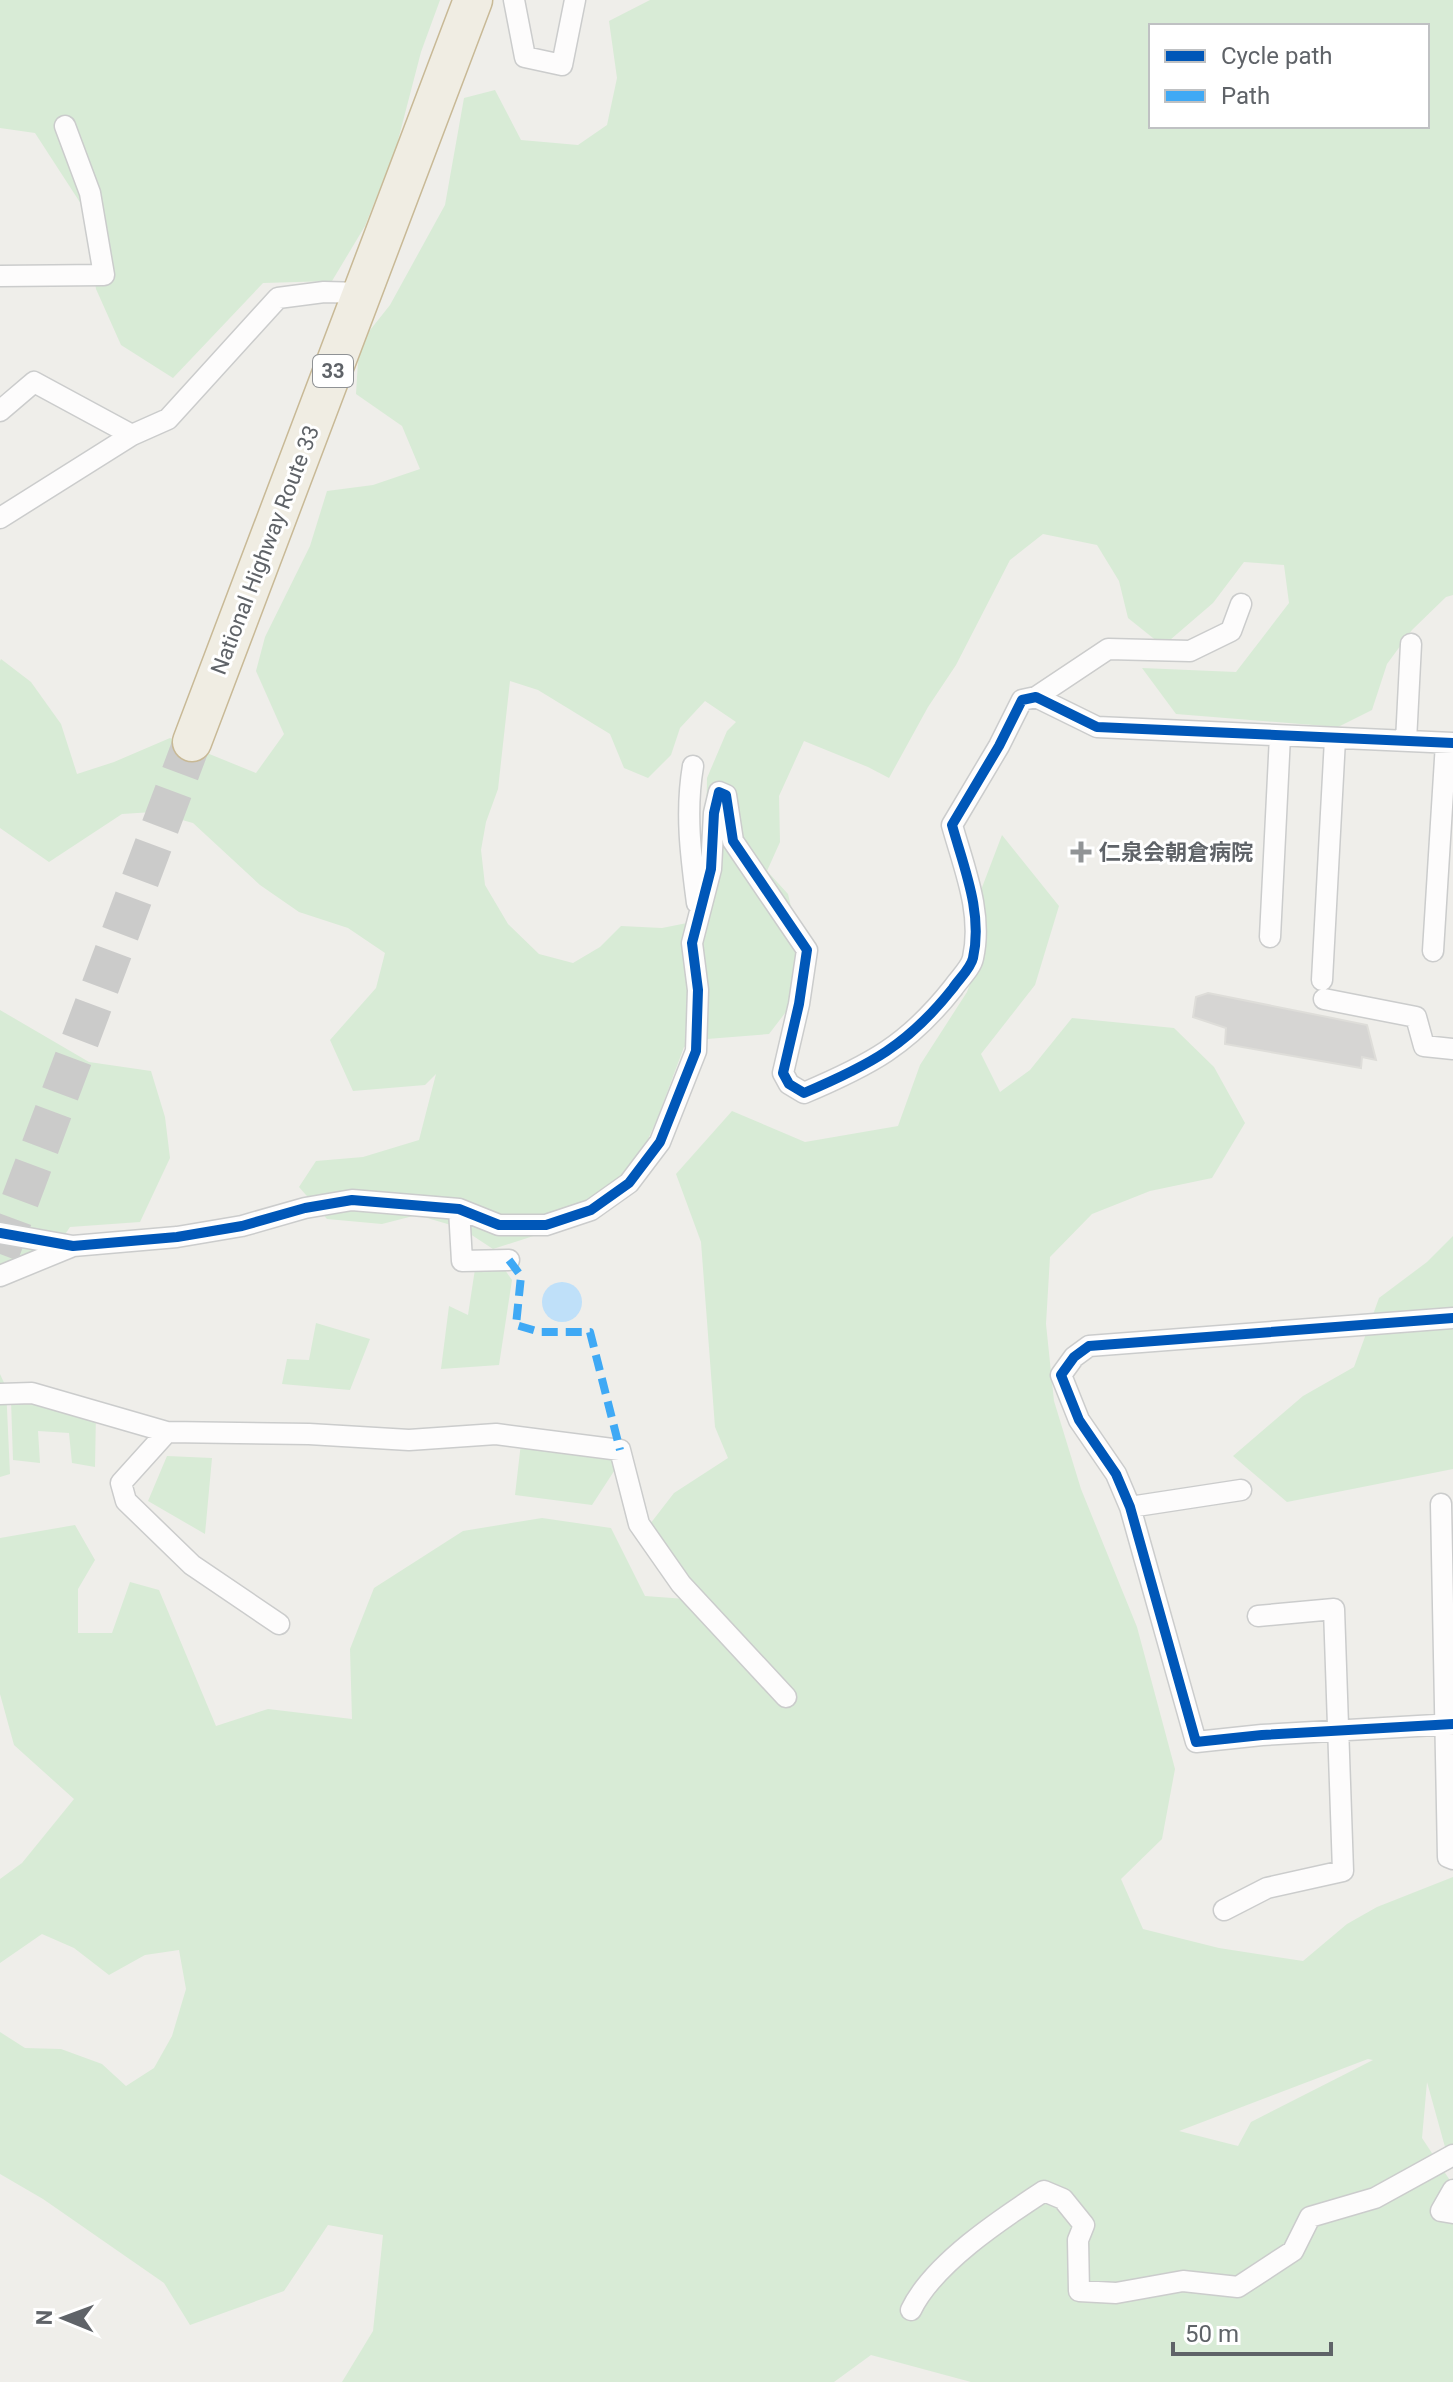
<svg xmlns="http://www.w3.org/2000/svg" width="1453" height="2382" font-family="Roboto,'Noto Sans JP',sans-serif">
<style>
.green{fill:#d8ebd6;fill-rule:evenodd}
.water{fill:#bfe0f9}
.building{fill:#d6d5d3;stroke:#deddd9;stroke-width:2}
.lines{fill:none;stroke-linecap:round;stroke-linejoin:round}
.highway-tunnel{stroke:#cbcbca;stroke-width:38;stroke-dasharray:38 19;stroke-linecap:butt}
.street-casing{stroke:#cbcccc;stroke-width:23}
.highway-casing{stroke:#c8b996;stroke-width:41}
.street{stroke:#fdfcfc;stroke-width:20}
.highway{stroke:#f0ede3;stroke-width:38}
.quiet{stroke:#3fa9f5;stroke-width:8;stroke-dasharray:16 8;stroke-linecap:butt}
.cycleway-casing{stroke:#fff;stroke-width:15}
.cycleway{stroke:#0057b8;stroke-width:10}
.poi-dot{fill:#919496;stroke:#fff;stroke-width:3}
.labels{text-anchor:middle;dominant-baseline:central;stroke-width:6;stroke-linejoin:round;paint-order:stroke}
.shield{fill:#fff;stroke:#8f9295;stroke-width:2}
.shield-label{font-size:20px;font-weight:bold;fill:#5f6368}
.street-label{font-size:22px;fill:#5f6368;stroke:#fff}
.poi-label{font-size:22px;font-weight:bold;fill:#5f6368;stroke:#fff;text-anchor:start}
</style>
<rect width="100%" height="100%" fill="#efeeea"/>
<path class="green" d="M0,0h440l-19,52 -25,96 -31,78 -33,55 -69,2 -90,95 -52,-33 -25,-56 -13,-82 -48,-74 -35,-5z
M650,0h803v595l-7,2 -34,33 -25,34 -15,46 -34,17 -162,-13 -34,-46 94,4 53,-69 -5,-38 -40,-3 -31,41 -50,43 -35,-28 -9,-37 -22,-36 -54,-11 -33,26 -54,105 -28,42 -39,71 -21,-11 -64,-26 -25,55 1,46 -13,29 21,23 13,56 -9,54 -23,30 -62,5 -23,8 -26,70 -26,58 -46,44 -93,30 -32,-21 -44,-13 -35,9 -55,-5 -28,-32 17,-26 47,-4 56,-17 17,-66 -11,11 -72,6 -23,-51 46,-52 9,-35 -37,-25 -49,-16 -39,-27 -67,-62 -40,-11 -31,2 -73,48 -49,-34v-167l1,-2 30,23 30,42 16,50 37,-12 56,-24 86,35 28,-39 -28,-63 9,-34 45,-91 17,-55 46,-6 47,-16 -18,-43 -46,-32 3,-50 31,-39 55,-100 19,-107 31,-8 26,50 57,5 29,-20 10,-47 -8,-57zM1151,26h276v100h-276zM510,681l28,9 72,44 14,34 24,10 23,-23 9,-27 25,-27 31,21 -9,9 -20,47 -1,54 -14,90 -30,6 -41,-2 -21,21 -27,16 -34,-9 -31,-30 -23,-39 -4,-35 5,-28 12,-33z
M1002,835l57,71 -24,79 -54,69 19,38 30,-22 42,-52 102,10 40,39 31,56 -33,55 -62,13 -58,23 -42,43 -4,67 8,77 27,88 56,138 38,142 -13,70 -41,40 22,50 76,19 84,13 44,-37 30,-17 76,-30v282l-8,-12 -18,-65 -5,56 31,47v197h-482l-100,-27 -37,27h-492l31,-51 10,-96 -55,-10 -44,66 -94,34 -26,-42 -121,-84 -43,-25v-142l25,16 36,1 41,15 24,22 28,-18 18,-32 14,-47 -7,-39 -34,5 -36,20 -35,-27 -32,-14 -42,29v-84l22,-16 52,-64 -60,-54 -14,-51v-156l75,-13 20,35 -17,29v44h34l18,-51 29,8 57,136 52,-17 84,10 -2,-70 24,-61 89,-57 79,-13 69,10 34,68 41,3 -36,-75 24,-31 54,-35 -13,-31 -14,-185 -25,-68 56,-63 73,31 93,-16 22,-61 47,-73 19,-52 -5,-50zM1368,2059l5,1 -122,62 -13,24 -59,-15z
M0,1010l89,52 62,9 14,46 5,41 -30,64 -70,5 -25,37 -45,19z
M1453,1236v233l-166,33 -54,-46 70,-60 51,-29 25,-69 48,-36z
M475,1269l30,1 7,10 -13,85 -58,4 8,-63 19,9z
M316,1323l54,16 -20,51 -68,-6 5,-25 22,1z
M0,1374l6,13 4,87 -10,3z
M11,1400l85,12 -1,55 -23,-4 -3,-30 -31,-2 2,32 -27,-3z
M521,1443l97,12v10l-26,40 -77,-10z
M167,1456l45,2 -7,76 -57,-33z"/>
<path class="water" d="M542 1302a20 20 0 1 1 40 0a20 20 0 1 1-40 0Z"/>
<path class="building" d="M1208,993l159,32 9,35 -14,-3 -1,11 -136,-24 1,-16 -33,-11 3,-20z"/>
<g class="lines">
<path class="highway-tunnel" d="M0,1254l192,-512"/>
<defs>
<path id="street" d="M514,0l11,57 37,8 13,-65
M0,276l104,-1 -14,-82 -25,-67
M0,411l34,-29 98,53
M0,518l132,-83 36,-16 110,-121 46,-6 38,1
M1036,697l72,-48 82,2 41,-20 10,-27
M1406,741l5,-97
M693,766c-8,47 -2,91 4,137
M1270,937l10,-201
M1433,951l13,-208
M1322,980l13,-241
M1324,999l92,18 8,29 29,3
M459,1209l3,52 47,-1
M0,1233l73,13 104,-9 65,-11 63,-18 47,-8 107,9 40,16h47l45,-15 38,-27 31,-41 36,-91 2,-61 -6,-47 19,-74 3,-56 5,-21 7,3 7,46 74,109 -8,54 -16,69 6,11 15,9c66,-28 104,-48 149,-105 6,-9 18,-20 20,-30 10,-45 -9,-90 -21,-133l47,-79 23,-46 14,-3 61,30 356,16
M0,1276l73,-30
M1453,1318l-364,28 -15,11 -13,18 18,45 37,54 14,33 66,235 66,-7 191,-11
M0,1394l32,-1 135,39 142,2 100,6 87,-6 124,16 19,74 42,60 105,113
M167,1432l-46,51 5,18 66,64 87,59
M1441,1504l7,353 5,2
M1130,1507l111,-17
M1224,1910l43,-22 76,-17 -9,-262 -76,7
M1453,2190l-12,21 12,2
M911,2310c22,-46 90,-91 133,-119l19,8 21,26 -6,15 1,51 37,2 67,-12 55,6 55,-36 17,-34 65,-19 78,-43"/>
<path id="highway" d="M192,742l281,-742"/>
</defs>
<use href="#street" class="street-casing"/>
<use href="#highway" class="highway-casing"/>
<use href="#street" class="street"/>
<use href="#highway" class="highway"/>
<path class="quiet" d="M509,1260l12,16 -5,49 24,7h50l30,118"/>
<defs>
<path id="cycleway" d="M0,1233l73,13 104,-9 65,-11 63,-18 47,-8 107,9 40,16h47l45,-15 38,-27 31,-41 36,-91 2,-61 -6,-47 19,-74 3,-56 5,-21 7,3 7,46 74,109 -8,54 -16,69 6,11 15,9c66,-28 104,-48 149,-105 6,-9 18,-20 20,-30 10,-45 -9,-90 -21,-133l47,-79 23,-46 14,-3 61,30 356,16
M1453,1318l-364,28 -15,11 -13,18 18,45 37,54 14,33 66,235 66,-7 191,-11"/>
</defs>
<use href="#cycleway" class="cycleway-casing"/>
<use href="#cycleway" class="cycleway"/>
</g>
<path class="poi-dot" d="M1077 840h8v8h8v8h-8v8h-8v-8h-8v-8h8z"/>
<g class="labels">
<rect class="shield" x="313" y="355" width="40" height="32" rx="6"/>
<g class="shield-label">
<text x="333" y="371">33</text>
</g>
<g class="street-label">
<text transform="translate(265 550) rotate(-69)">National Highway Route 33</text>
</g>
<g class="poi-label">
<text x="1099" y="852">仁泉会朝倉病院</text>
</g>
</g>
<rect x="1149" y="24" width="280" height="104" fill="#ffffff" stroke="#bfc1c3" stroke-width="2"/>
<rect x="1165" y="50" width="40" height="12" fill="#0057b8" stroke="#bfc1c3" stroke-width="2"/>
<text x="1221" y="64" font-size="24" fill="#5f6368">Cycle path</text>
<rect x="1165" y="90" width="40" height="12" fill="#3fa9f5" stroke="#bfc1c3" stroke-width="2"/>
<text x="1221" y="104" font-size="24" fill="#5f6368">Path</text>
<g transform="translate(64 2318) rotate(271)" stroke="#ffffff" stroke-width="6" paint-order="stroke">
<path d="M0-6L14 30L0 20L-14 30Z" fill="#5f6368"/>
<text y="-12" font-size="22" font-weight="bold" text-anchor="middle" fill="#5f6368">N</text>
</g>
<path d="M1173 2342v12h158v-12" fill="none" stroke="#5f6368" stroke-width="4"/>
<text x="1185" y="2342" font-size="24" fill="#5f6368" stroke="#ffffff" stroke-width="6" paint-order="stroke">50 m</text>
</svg>
